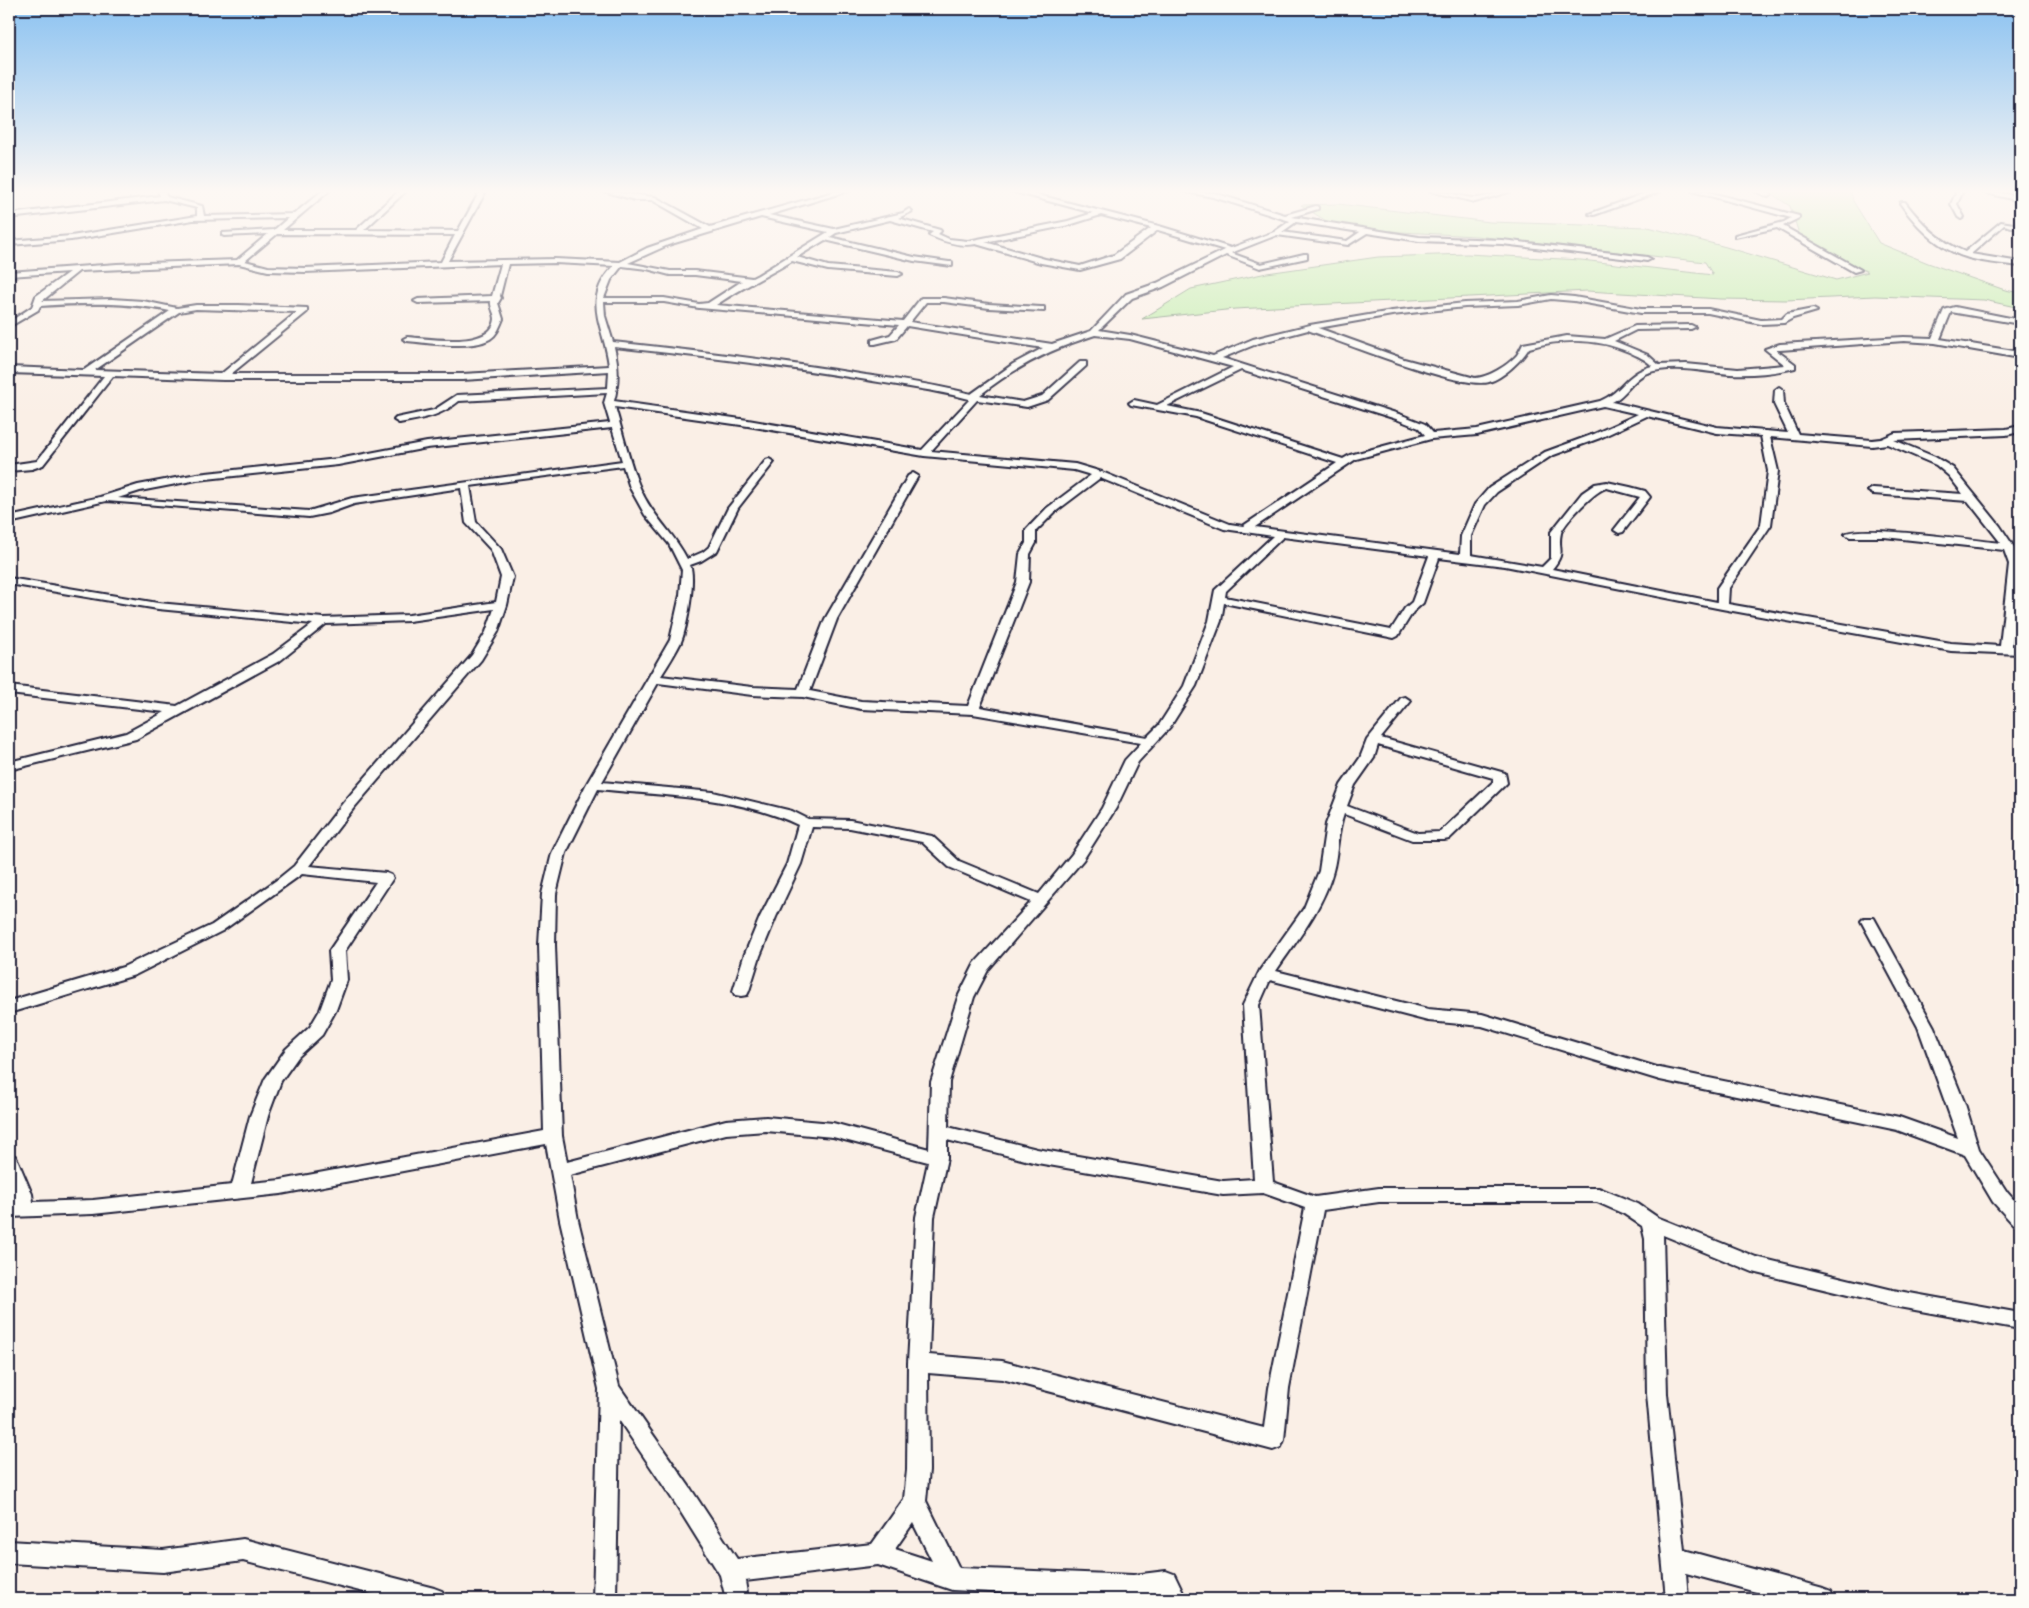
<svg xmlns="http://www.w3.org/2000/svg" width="2029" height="1608" font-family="Delius,sans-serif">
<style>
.green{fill:#c0edaa;stroke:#718872}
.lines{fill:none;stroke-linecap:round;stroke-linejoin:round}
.street-casing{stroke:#22223b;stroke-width:4}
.street{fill:#fdfcf7;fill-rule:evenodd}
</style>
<rect width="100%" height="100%" fill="#faefe6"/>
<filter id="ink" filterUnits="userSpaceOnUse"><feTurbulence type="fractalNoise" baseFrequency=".02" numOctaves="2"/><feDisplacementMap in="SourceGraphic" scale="10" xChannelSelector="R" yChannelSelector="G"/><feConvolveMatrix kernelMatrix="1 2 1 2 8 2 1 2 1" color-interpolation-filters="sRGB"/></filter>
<g filter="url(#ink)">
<path class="green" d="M1767,191h84l2,10 26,42 49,20 77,27 15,3v15l-36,-8 -109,-4 -89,4 -65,-1 -134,-8 -352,18 -93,10 49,-30 76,-16 111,-16 89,-3 114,6 132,15 -8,-13 -229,-26 -75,-4 -70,-8 -30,-19 37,-1 152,18 158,5 78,20 110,33 32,-8 -67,-32 -11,-34z"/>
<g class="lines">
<defs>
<path id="street" d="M158,191h6l3,6 35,9 2,10 90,-2 28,-23h7l-46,39h73l43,-39h7l-42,39 94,1 22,-40h6l-38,70 107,-2 65,3 27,-14 56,-19 -51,-29h-17l-32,-9 52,6 55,30 127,-36h11l-79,24 65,14 69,-16 6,-4 3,2 -1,1 -13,6 42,12 1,1 -3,3 11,5 19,2 100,-20 25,-8 -82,-22h12l136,35 72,22 43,-16 16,-11 -77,-24 -31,-6 32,2 71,22 31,-9 2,1v2l-26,8 127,20 83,3 145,17 4,2 -4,2 -145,-17 -83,-3 -52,-8 -19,12 -71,-10 -46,18 30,11 43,-10h3v4l-47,10 -34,-13 -63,32 -31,11 -33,32 31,5 83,21 40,-17 57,-14 82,-14 73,-8 53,-2 33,-6 23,2 67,12h67l53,11 21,-1 5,-5 26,-5 4,2 -24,7 -9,5 -23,1 -53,-11h-67l-67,-12 -23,-2 -33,6 -53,2 -73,8 -74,13 86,31 71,19c14,-1 32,-12 42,-23 2,-3 4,-7 6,-11l44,-8 38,3 30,-13 56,-1 4,2 -4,2 -55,1 -22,11 34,14 11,10 27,-1 52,5 47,-4 -20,-16 15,-5 124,-7 28,1 12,-28 11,-3 65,13v4l-69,-12 -11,27 80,13v6l-85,-15 -31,-2 -124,9h-4l19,14v4c-21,5 -43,7 -65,6 -27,-2 -56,-10 -83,-1 -15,6 -21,23 -35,29l105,25 71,6 -14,-29 1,-14 4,-3 4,3 1,14 14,30 74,6 9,-1 14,-6 111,-4 14,-3v6l-14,3 -112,5 41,17 18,11 47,58 14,21 5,17 -7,82h8v8l-69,-3 -229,-42 -217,-43 -66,-8 -16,45 -10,9 -15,24 -4,2 -170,-35 -3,18 -25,65 -26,41 -32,35 -22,46 -33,52 -95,110 -14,27 -25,85 -1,45 89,22 186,32 31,-2 -11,-174 17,-35 44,-62 15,-37 7,-47 15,-39 19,-27 7,-18 34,-42 4,-1 6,4 -30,37 124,35 2,10 -58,56 -5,1h-32l-68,-26c-7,19 -6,39 -11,57 -10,37 -36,69 -57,100l152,38 54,5 178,54 239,49 59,21 -40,-111 -57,-106 3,-3h10l60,109 31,77 14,45 28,43 13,15v19l-7,-2 -20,-22 -28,-47 -68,-25 -237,-50 -178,-54 -54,-5 -158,-41 -11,25 14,177 42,15 64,-9h220l39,16 19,13 99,40 137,33 127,23v16l-127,-23 -140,-34 -90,-37 4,159 17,156 139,38 8,3 3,8h-52l-96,-26 2,26h-22l-19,-205 -2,-155 -3,-13 -18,-12 -27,-12h-218l-56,8 -34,178 -5,52 -3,7 -8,3 -271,-71 -74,-6 1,97 -3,31 33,67 174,7 33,-4 8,3 12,25h-23l-3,-5 -27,3 -64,-1 -117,-6 -74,-25 -133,16 3,18h-22l-6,-24 -45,-72 -56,-83 -3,179h-23l6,-210 -39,-169 -14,-76 -265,50 -188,20 -84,3v-14l5,-1v-8l-5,-12v-28l6,2 3,5 14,33 1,8 60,-2 139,-15 18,-69 15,-37 21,-30 24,-22 10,-17 11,-30 -2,-29 47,-69 -74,-8 -80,57 -87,44 -126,38v-12l114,-34 89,-42 66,-46 16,-13 49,-63 129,-148 14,-23 8,-23 -85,12 -83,3 -45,36 -145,79 -127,31v-8l117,-29 39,-21 -156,-18v-8l168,20 96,-52 40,-30 -155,-15 -149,-25v-6l149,25 165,15 86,-3 87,-13 5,-25 -10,-27 -25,-27 -5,-35 -107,16 -25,9 -20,4 -203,-16 -97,22v-6l91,-20 38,-12 59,-11 141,-15 89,-17 183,-19 -6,-20 3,-10 -148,8c-18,15 -37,18 -60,22l-5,-3 2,-2 38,-8 23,-15 151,-7 1,-17 -147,9h-239l-110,-4 -70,89 -11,4 -23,2v-6l28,-4 67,-85 -95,-3v-6l75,3 86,-59c-44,-9 -86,-8 -130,-5l-2,4 -29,17v-5l23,-15 4,-11 33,-24 -60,4v-4l108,-8 120,-4 31,-26 -44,2 -2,-1v-2l52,-3 14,-12 -95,2 -122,20 -62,5v-4l62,-5 126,-20v-8l-33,-8 -155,18v-4l151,-18zM1101,215l50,13 -37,27 -34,11 -35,-7 -60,-17 84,-17zM761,217l67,15 -70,43 -6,3 -57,-7h-25l-42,-8 40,-18zM890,220l43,12 -4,3 2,1c14,6 29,11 45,8l65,19 39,7 40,-11 38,-29 67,20 -68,33 -31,11 -35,37 -39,13 -142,-22 16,-20h18l45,6 55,3v-4h-3l-52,-3 -45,-6h-23l-18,23 -187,-16c25,-17 51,-29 76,-44l36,9 70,6 4,-2 -4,-2 -70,-6 -31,-9 28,-17 89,21 38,5v-4h-3l-35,-5 -84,-20 6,-4zM1296,222l64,10 -13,9 -65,-9zM277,234l178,1 -14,27 -136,6 -37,-1 -23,-6zM555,263l59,3c-34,34 -9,61 -5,100l-147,8h-231l76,-62v-4l-68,-3h-43l-19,3 -34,-7 -31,-2 -70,2 37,-30 160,-7 29,7 37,1 196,-8 -9,32 -74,3 -4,2 4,2 73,-2c-1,6 4,12 4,18 -3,31 -68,19 -88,18l-4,2 4,2c22,2 64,9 83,-2 7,-4 10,-13 13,-20l-5,-16 3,-5 -1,-2 8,-32zM622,266l25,3 23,6h25l47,6 -34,22 -9,1 -35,-6h-60l7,-18zM604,302h60l35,6 200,17 -9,10 -18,5v4h3l21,-5 11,-13 136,22 -30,16 -42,30c-34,-9 -70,-14 -105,-19 -84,-14 -168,-24 -253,-33l-8,-26zM196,309l101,3 -76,62 -126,-4 84,-58zM1308,330c33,12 153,60 181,52 14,-4 33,-22 40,-34 33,-10 68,-10 100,4 8,4 17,7 23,14 -28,8 -28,25 -52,35l-123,28 -44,4 -8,-9 -23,-9 -180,-57 37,-15zM1095,335l35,4 103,28 -76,38 -23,-5 -5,3 2,2 65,12 141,46 -94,63 -13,-2 -128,-52 -27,-8 -144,-13 46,-51 50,7 21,-7 38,-34v-4h-6l-38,34 -19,6 -43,-7c35,-28 73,-47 115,-60zM614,347c85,9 169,19 253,33 34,6 68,10 102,19v1l-47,50 -174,-30 -134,-19c5,-18 5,-35 0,-54zM1241,370l155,49 23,9 6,7 -75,20 -7,4 -142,-46 -34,-7zM1603,406l35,8 -44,20 -49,18 -56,36 -14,16 -14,32 -1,18 -205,-27 101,-68 75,-20 46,-4zM615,407l133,19 176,30 150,14 17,5 -44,33 -21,22v13l-6,11 -3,28 -49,124 -107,-5 -51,-10 27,-72 81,-143 -5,-3 -5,3 -83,143 -27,70 -46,-2 -91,-11c7,-11 14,-22 20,-34 6,-14 15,-64 9,-77l11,-4 16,-10 21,-43 36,-46 -5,-3 -3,1 -38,48 -19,39 -6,5 -16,7c-13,-26 -36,-44 -47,-71 -11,-26 -17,-55 -25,-81zM1647,416l70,17 44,3 7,35 -7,54 -44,63v14l-165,-33c15,-18 5,-18 9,-36 3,-10 35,-44 46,-45l33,9 -26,33 5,3 4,-1 27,-35 -5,-6 -15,-4 -23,-5 -12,2 -13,9 -31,39v26l-9,9 -71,-12v-19l14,-31 12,-13 54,-36 49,-18zM612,428l10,33 -270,37 -43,13 -191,-13 22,-7 57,-11 141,-15 89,-17zM1770,437l102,9 15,-2 49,21 13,11 14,18 -90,-6 -5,3 5,3 95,7 33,42c-22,-2 -145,-19 -156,-9l5,3h34l120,13 5,14 -9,82 -49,-3 -223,-39 1,-16 42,-63 7,-54zM623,466l7,22 15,27 24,29 13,26 -2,25 -10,45 -84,145 -34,68 -10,41 -3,51 5,186 -263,49 -30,3 17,-67 13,-35 17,-24 24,-22 14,-25 11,-30 -2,-29 48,-73 -2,-3 -5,-2 -77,-7 44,-57 128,-149 17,-28 9,-27 6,-28 -12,-28 -25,-27 -6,-36zM1100,478l124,51 49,7 -58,54 -6,31 -25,65 -25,39 -12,12 -167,-30 49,-125 1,-28 6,-11v-12l19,-19zM1283,537l146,19 -17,46 -7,6 -14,22 -166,-33 1,-6zM658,683l94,12 51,2 58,12 112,5 168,29 -16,17 -23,48 -30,46 -33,40 -80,-33 -27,-25 -82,-16 -42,-1 -16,-8 -79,-19 -111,-10zM1378,745l115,33v4l-53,50 -22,1 -71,-27 8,-21 19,-27zM598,789c65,7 140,7 200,36l-11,39 -27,53 -16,39 -11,35 2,4 6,1 6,-1 2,-4 11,-35 16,-39 25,-53 11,-37 38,1 72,14 27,25 82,35 -56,61 -17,34 -27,85 -2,67 -96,-26 -67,-6 -40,3 -159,42 -5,-26 -7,-191 1,-51 10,-41zM766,1131l67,6 95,25 -12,55 -8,146 -1,107 -3,29 -32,45 -135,15 -46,-70 -72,-103 -41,-166 -8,-45 156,-41zM947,1140l90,23 186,32 40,-2 42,15 -36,180 -5,40 -262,-67 -73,-6 5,-138 13,-59zM913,1523l19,38 -37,-12z
M1430,191c15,0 28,5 43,7 11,1 26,-7 39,-7l-37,11z
M1651,191h10l-67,24 -5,-1z
M1692,191h12l95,25v2l-16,8 78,44 -7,2 -77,-44 -42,9v-2l49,-13 7,-4z
M1755,191h10l6,4 -3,2z
M1957,191h6l-6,13 7,13 -3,2 -3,-2 -7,-13z
M1978,191h14l28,6v4z
M1901,202h4c16,21 35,40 60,50l36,-30 19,3v4l-16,-4 -33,29 49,8v4c-14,-2 -29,-3 -43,-6 -33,-6 -58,-30 -77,-57z
M243,1539l191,49 8,3 4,8h-55l-148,-38 -80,11 -154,-9v-22l154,9z"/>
</defs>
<use href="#street" class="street-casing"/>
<use href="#street" class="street"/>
</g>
</g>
<linearGradient id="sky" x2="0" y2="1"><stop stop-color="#8bc2f1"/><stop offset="0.46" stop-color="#fdf8f4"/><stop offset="1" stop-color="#fdf8f4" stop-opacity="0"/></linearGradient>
<rect width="2029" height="416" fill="url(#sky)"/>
<rect width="2029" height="1608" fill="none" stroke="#fdfcf7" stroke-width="30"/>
<rect x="15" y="15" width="1999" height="1578" fill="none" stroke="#22223b" stroke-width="2" filter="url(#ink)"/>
</svg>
